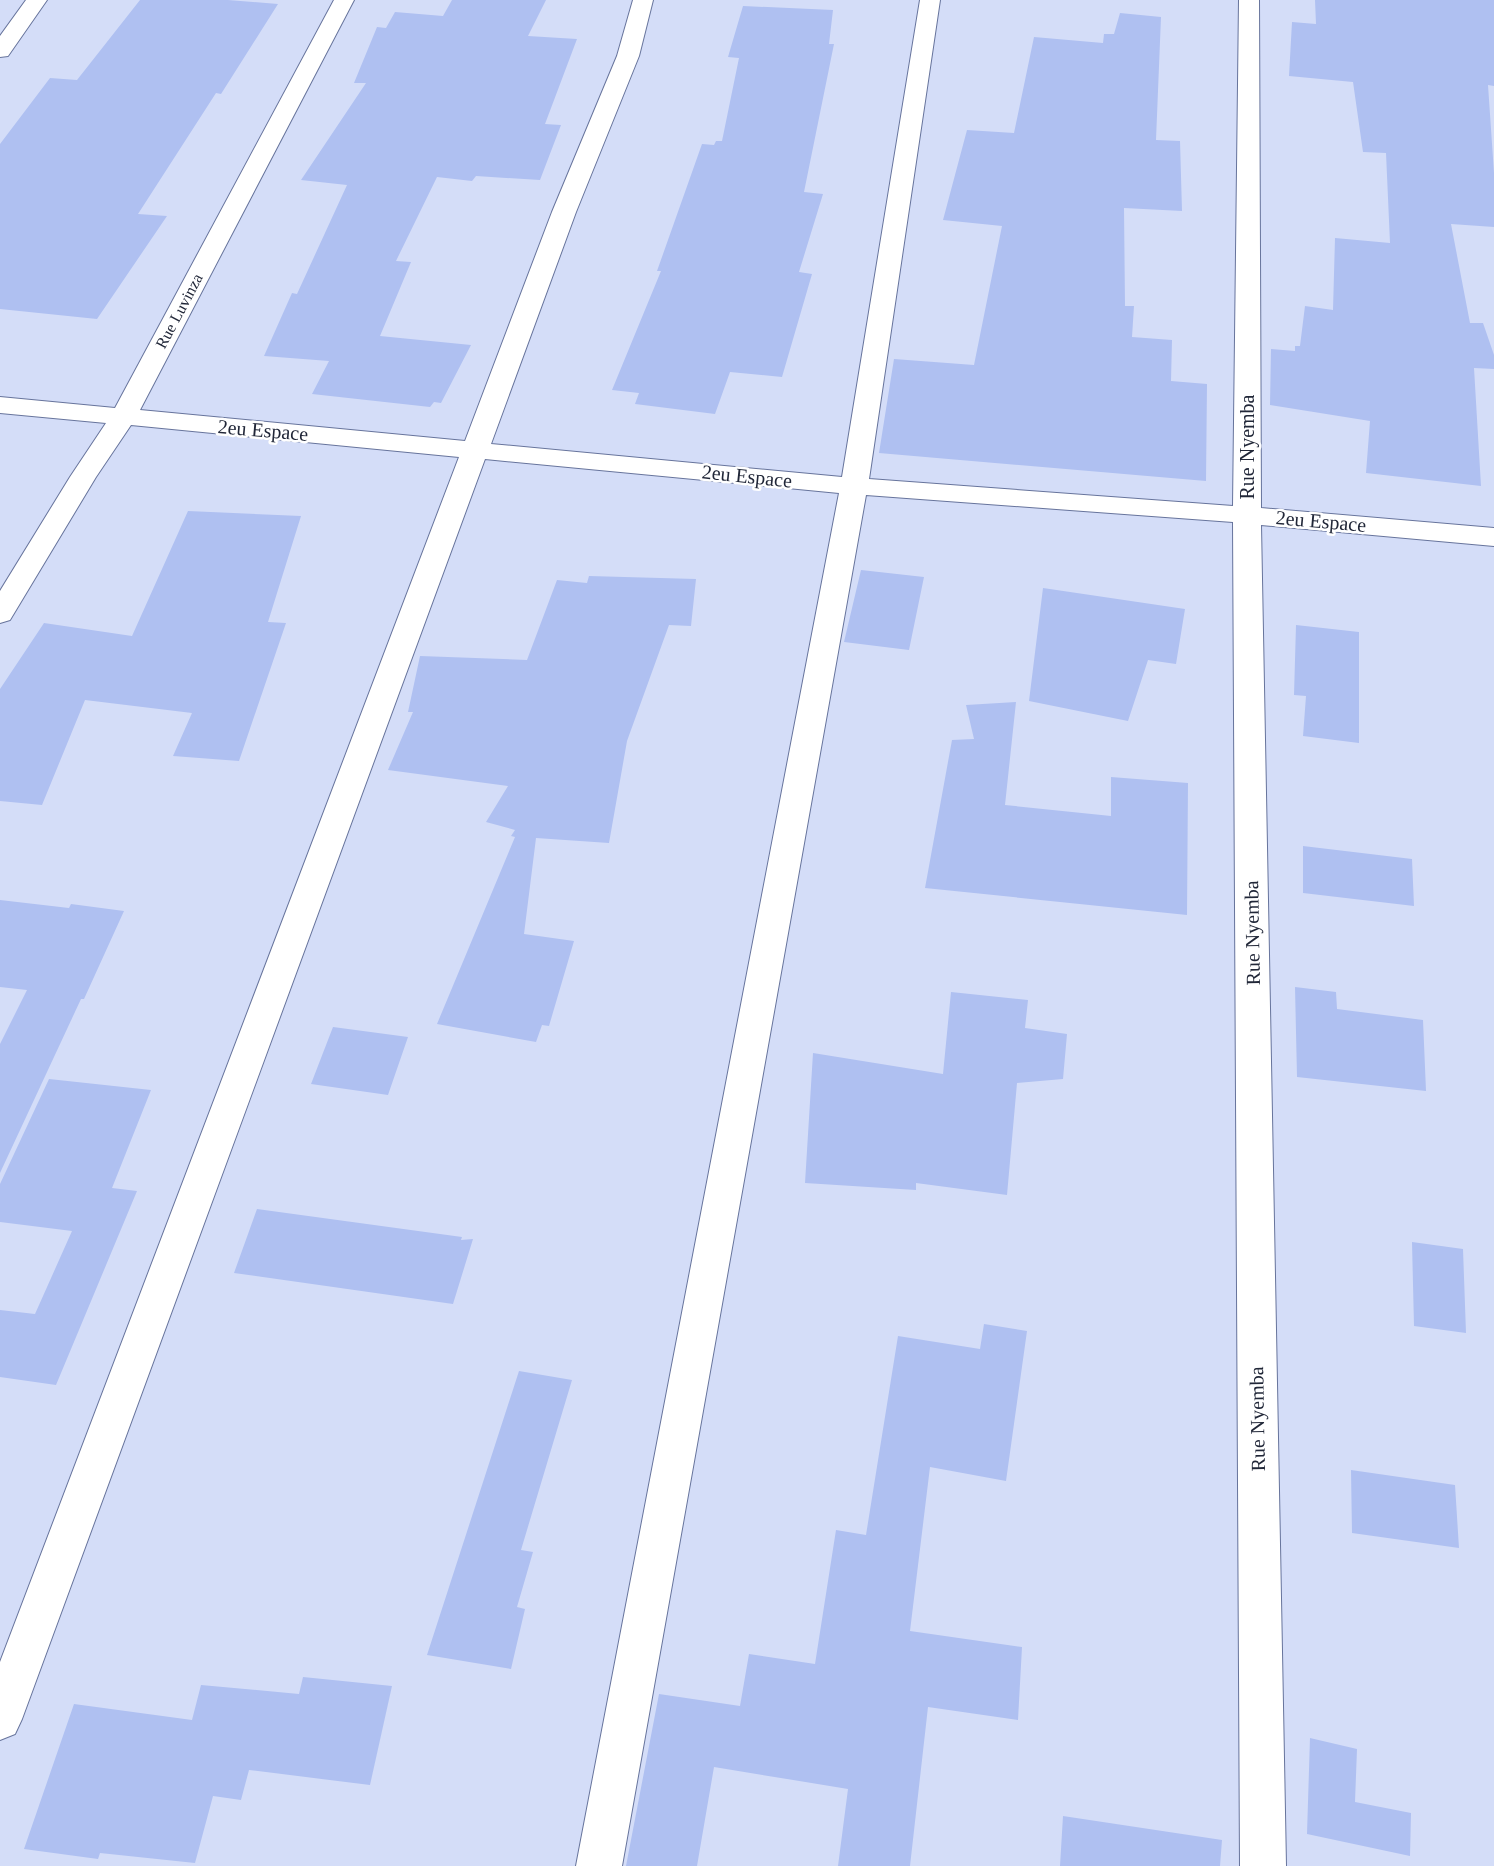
<svg xmlns="http://www.w3.org/2000/svg" width="1494" height="1866" font-family="Georgia,serif">
<style>
.building{fill:#afc0f1}
.lines{fill:none;stroke-linecap:round;stroke-linejoin:round}
.street-casing{stroke:#67749c;stroke-width:2}
.street{fill:#fff;fill-rule:evenodd}
.labels{text-anchor:middle;dominant-baseline:central;stroke-width:5;stroke-linejoin:round;paint-order:stroke}
.far-street-label{font-size:16px;fill:#212738;stroke:#fff}
.street-label{font-size:20px;fill:#212738;stroke:#fff}
</style>
<rect width="100%" height="100%" fill="#d4ddf8"/>
<path class="building" d="M140,0h88l50,4 -57,90 -5,-1 -78,121 29,2 -70,103 -97,-10v-165l50,-66 27,2z
M452,0h94l-18,36 49,3 -32,85 16,1 -21,55 -64,-4 -4,5 -35,-4 -41,84 15,1 -31,74 91,9 -30,58 -7,-1 -4,5 -118,-13 17,-33 -65,-5 28,-63 5,1 50,-109 -46,-5 65,-97h-12l23,-56 9,1 9,-16 48,4z
M1315,0h179v86l-6,-1 6,88v54l-43,-3 19,99h13l11,32v14l-20,-1 7,118 -115,-13 4,-52 -100,-16 1,-56 24,2v-5h5l5,-40 28,4 2,-72 55,5 -4,-90 -23,-1 -10,-70 -64,-6 3,-54 24,2z
M743,6l90,4 -4,34h5l-30,148 19,2 -24,78 13,2 -30,103 -52,-5 -15,42 -80,-10 4,-11 -27,-3 49,-119h-4l45,-127 12,1 2,-4h6l17,-83 -11,-1z
M1120,13l41,4 -5,123 24,1 2,70 -58,-3 1,98h9l-2,31 40,3 -1,41 36,3 -1,97 -327,-28 15,-94 80,6 28,-139 -59,-6 24,-90 47,3 20,-96 69,6 1,-9h10z
M188,511l113,5 -33,106 18,1 -47,138 -66,-5 19,-43 -107,-13 -43,105 -42,-4v-112l44,-66 88,13z
M861,570l63,7 -15,73 -65,-8z
M589,576l107,3 -5,47 -22,-1 -42,116 -18,102 -73,-5 -12,96 50,7 -25,85 -7,-1 -6,17 -99,-18 78,-187 -4,-1 4,-6 -29,-8 22,-36 -120,-16 25,-58h-5l12,-56 107,4 30,-80 30,3z
M1043,588l142,21 -9,55 -28,-4 -20,61 -99,-20z
M1296,625l63,7v111l-56,-7 3,-40 -12,-1z
M1016,702l-11,103 106,11v-39l77,6 -1,132 -262,-27 27,-148 22,-1 -8,-34z
M1303,846l109,13 2,47 -111,-13z
M0,900l69,8 2,-4 53,7 -40,88h-3l-81,174v-129l27,-54 -27,-3z
M1295,987l41,5 1,17 86,11 3,71 -129,-14z
M951,992l77,8 -3,28 42,6 -4,45 -46,4 -10,112 -91,-12v7l-111,-7 8,-130 130,21z
M333,1027l75,10 -20,58 -77,-11z
M49,1079l102,11 -39,98 25,3 -81,194 -56,-8v-67l35,4 37,-83 -72,-9v-38z
M257,1209l205,28 -1,3 12,-1 -20,65 -219,-31z
M1412,1242l51,7 3,84 -52,-7z
M984,1324l43,7 -21,150 -76,-14 -20,164 112,16 -4,73 -90,-13 -18,159h-72l10,-77 -134,-22 -17,99h-71l33,-172 81,12 9,-52 66,10 21,-134 30,5 32,-199 82,13z
M519,1371l53,9 -51,170 12,2 -16,55 8,2 -14,60 -84,-14z
M1351,1470l104,15 4,63 -107,-15z
M303,1677l89,9 -22,99 -121,-15 -8,30 -28,-4 -18,67 -95,-10 -2,6 -74,-10 50,-145 118,16 9,-35 98,9z
M1310,1738l47,11 -2,53 56,11 -1,43 -103,-22z
M1063,1816l159,24 -2,26h-160z"/>
<g class="lines">
<defs>
<path id="street" d="M26,0h21l-39,56 -8,1v-21z
M334,0h20l-214,410 325,31 87,-229 65,-156 16,-56h20l-14,56 -63,156 -85,232 351,33 78,-477h20l-71,479 364,27 6,-506h20l2,508 233,20v18l-233,-21 25,1341h-46l-7,-1344 -367,-27 -244,1371h-46l263,-1373 -354,-34 -463,1260 -7,15 -15,6v-78l459,-1205 -328,-32 -35,52 -86,143 -10,3v-32l70,-114 36,-54 -106,-10v-16l115,11z"/>
</defs>
<use href="#street" class="street-casing"/>
<use href="#street" class="street"/>
</g>
<g class="labels">
<g class="far-street-label">
<text transform="translate(179 311) rotate(-62)">Rue Luvinza</text>
</g>
<g class="street-label">
<text transform="translate(263 430) rotate(5)">2eu Espace</text>
<text transform="translate(1247 447) rotate(-90)">Rue Nyemba</text>
<text transform="translate(747 476) rotate(6)">2eu Espace</text>
<text transform="translate(1321 521) rotate(5)">2eu Espace</text>
<text transform="translate(1252 933) rotate(-91)">Rue Nyemba</text>
<text transform="translate(1257 1419) rotate(-91)">Rue Nyemba</text>
</g>
</g>
</svg>
